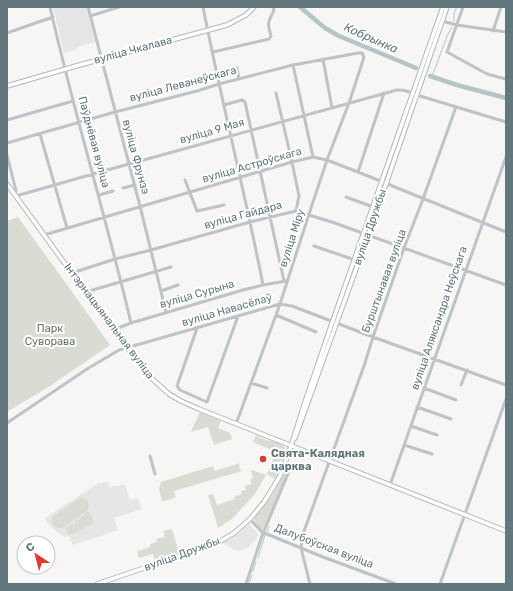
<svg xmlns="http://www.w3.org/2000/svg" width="513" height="591" font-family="Rubik,sans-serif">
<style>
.built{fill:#e5e6e5}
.green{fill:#d8dcd3}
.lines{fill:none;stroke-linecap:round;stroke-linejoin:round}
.stream{stroke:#b5c5c7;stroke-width:1}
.river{stroke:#b5c5c7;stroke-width:4.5}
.major-casing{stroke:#b1b8ba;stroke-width:5.5}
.minor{stroke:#bdc3c6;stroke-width:3}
.major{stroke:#fff;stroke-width:3.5}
.poi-dot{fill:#dd392e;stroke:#fff;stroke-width:1.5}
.labels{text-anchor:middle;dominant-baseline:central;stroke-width:4;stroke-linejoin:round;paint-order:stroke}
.street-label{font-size:11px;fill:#63777e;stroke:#fff}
.park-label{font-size:11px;fill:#697662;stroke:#fff}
.poi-label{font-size:11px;font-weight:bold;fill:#63777e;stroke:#fff;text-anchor:start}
.water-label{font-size:12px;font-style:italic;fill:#5e7679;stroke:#fff}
</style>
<rect width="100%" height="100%" fill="#f7f6f4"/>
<path class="built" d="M53,7h33l9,35 -17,5 -1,2 -13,4z
M108,481l2,6 15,-3 5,16 8,-2 4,11 -28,9 4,12 -45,15 -4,-9 -4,1 -7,-4 -11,-11 -2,-4 55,-36 1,2z
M249,524l8,8 1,3 -6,9 -6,5 -9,2 -15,-8 16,-9z"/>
<path class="green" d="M18,217l52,72 40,56 -60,41 -43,26v-191z
M200,412l21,9 -3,7 12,5 2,6 -18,6 -6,-18 -17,5z
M256,435c9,7 22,5 30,14v4l-4,8h-3l-2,4 2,3 -4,11 -8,-5 9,-22 -23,-10z
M240,463l-1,4 3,4 -68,20 2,6 -14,5 -3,-13 2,-7 52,-16 2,5z
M287,469l2,1 -26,58 -1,1h-2l-5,-8 -1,-3 17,-21z
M252,470l14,5 -11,19 -23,25 -14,9 -10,-33 5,-1 4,11 18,-6 -1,-2 8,-3 -1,-3 5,-1 -1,-4 7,-2 -2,-4 3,-3 -2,-6z
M81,498c7,1 10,7 6,13l-25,17c-8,1 -13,-5 -9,-12l26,-17z
M90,512l4,11 -11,4 1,2 -6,1v2l-10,3 -2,-8 9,-3v-3l5,-2v-2l5,-2v-2z
M172,529l7,24 -24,8 -2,-7 -14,4 -2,-7 13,-4v-3l7,-2 -1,-3 9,-2 -2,-6z"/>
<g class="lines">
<path class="stream" d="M454,21v-8l3,-6
M432,77l15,-41 5,-9
M267,532l2,-6
M258,558l7,-23
M253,571l3,-9
M249,583l3,-8"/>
<path class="river" d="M300,7l25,21 14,8 77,32
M430,76l27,9 49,13"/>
<defs>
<path id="major" d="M7,86l69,-20 151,-41 19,-10 8,-8
M7,184l112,154 30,38 20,18 12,7 18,8 307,122
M295,438l73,-202 79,-229
M97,584l100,-34 22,-8 15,-9 16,-14 14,-17 10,-16 7,-12 10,-28 14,-44 26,-76 112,-319"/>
</defs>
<use href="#major" class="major-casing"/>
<path class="minor" d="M50,7c24,106 56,210 81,316
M88,7l52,199 26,106
M203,7c18,93 42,185 60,278
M463,7l-16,45 40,22 19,5
M90,16l29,-9
M438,20l19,5 49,7
M493,31l8,-24
M7,33l46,-16
M213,52l56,-13 2,-3c-4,-14 -3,-13 3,-26l-1,-3
M323,59l9,49
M293,65l20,92
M237,68l2,11
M276,93l16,69 7,34 -3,15
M224,105l18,-5 3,2 39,179
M7,120l66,-19
M40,134l27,94
M7,143l108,-31 82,-21 22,-7 74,-19 65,-12h4l2,4 -15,46 -22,57 -18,54 -29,90 -44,120
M7,155l9,36 -1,4
M358,172l26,-79
M185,180l12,31 27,-6
M123,188l12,-3
M99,195l14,-4
M16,196l77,-22 304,-84c8,-1 16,3 23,6l86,26
M346,197l27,10
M44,235l248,-73 21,-5 14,3 31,12 148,60
M314,246l38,13
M73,274l2,-2 40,-13 36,-9 99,-28 46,-11 36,11 174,63
M161,291l17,-6
M86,292l85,-25
M276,315l40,17
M197,328l-3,9 -17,49 3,4 27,12 31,-86
M113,330l18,-7 112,-33 20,-5 23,-4
M251,383l16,5
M461,385l6,-15
M424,388l32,12
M417,407l34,12
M7,423l80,-54 32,-19 161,-46 12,2 81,31 133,48
M411,426l26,9
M404,445l28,9
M150,456l5,18
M390,485l116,-328
M250,519l12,13 61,25 73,27
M246,584l17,-51 27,-64
M310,584l-9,-36 2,-14 61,-168 9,-29 31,-89 19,-49 33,-92
M440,584l66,-185"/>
<use href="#major" class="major"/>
</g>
<circle class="poi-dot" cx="263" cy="459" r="4"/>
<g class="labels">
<g class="street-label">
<text transform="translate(133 50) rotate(-15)">вуліца Чкалава</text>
<text transform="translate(183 84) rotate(-15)">вуліца Леванеўскага</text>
<text transform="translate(212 131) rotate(-16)">вуліца 9 Мая</text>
<text transform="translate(94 142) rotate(75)">Паўднёвая вуліца</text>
<text transform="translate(136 157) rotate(75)">вуліца Фрунзэ</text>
<text transform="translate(252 165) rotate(-16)">вуліца Астроўскага</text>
<text transform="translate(243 215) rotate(-15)">вуліца Гайдара</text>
<text transform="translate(370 227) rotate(-71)">вуліца Дружбы</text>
<text transform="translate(292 238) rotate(-72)">вуліца Міру</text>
<text transform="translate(384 281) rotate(-70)">Бурштынавая вуліца</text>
<text transform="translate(197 294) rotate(-16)">вуліца Сурына</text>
<text transform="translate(227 310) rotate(-16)">вуліца Навасёлаў</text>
<text transform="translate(439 318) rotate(-71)">вуліца Аляксандра Неўскага</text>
<text transform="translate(109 321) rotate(53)">Інтэрнацыянальная вуліца</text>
<text transform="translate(324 546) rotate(21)">Далубоўская вуліца</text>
<text transform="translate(182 554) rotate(-20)">вуліца Дружбы</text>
</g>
<g class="park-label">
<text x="50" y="328">Парк<tspan x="50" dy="13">Суворава</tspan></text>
</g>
<g class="poi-label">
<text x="271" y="453">Свята-Калядная<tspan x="271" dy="13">царква</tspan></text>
</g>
<g class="water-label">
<text transform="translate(371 38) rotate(24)">Кобрынка</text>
</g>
</g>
<rect width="513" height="591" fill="none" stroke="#63777e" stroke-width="16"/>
<g transform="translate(36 555) rotate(324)"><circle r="19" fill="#ffffff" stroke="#c1c9cb"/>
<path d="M0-3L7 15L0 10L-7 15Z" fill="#dd392e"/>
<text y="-6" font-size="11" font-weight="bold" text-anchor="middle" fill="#63777e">С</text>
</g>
</svg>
